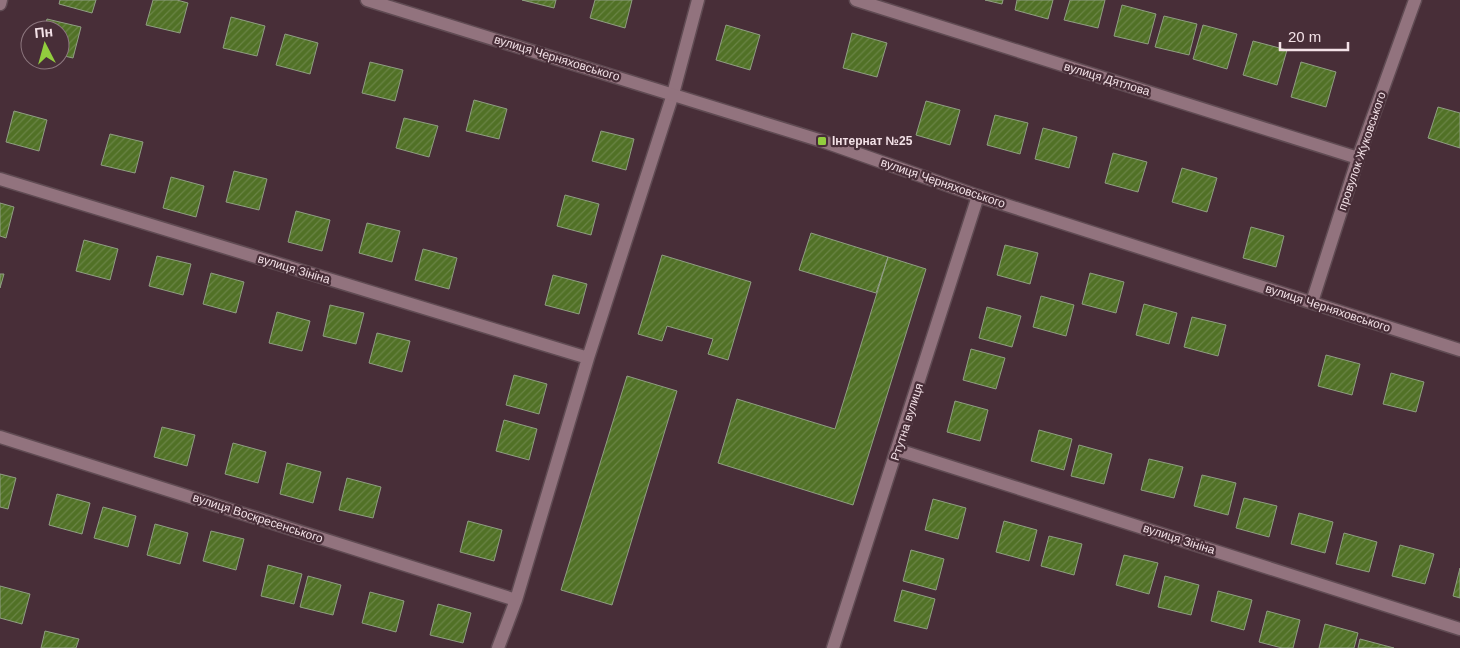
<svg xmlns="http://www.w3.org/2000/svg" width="1460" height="648" font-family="Arial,sans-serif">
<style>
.building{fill:url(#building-hatch);stroke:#909e83}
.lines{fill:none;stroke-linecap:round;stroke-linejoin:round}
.minor-casing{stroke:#604b53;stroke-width:15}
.secondary-casing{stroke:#604b53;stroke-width:15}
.minor{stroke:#92737e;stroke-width:12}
.secondary{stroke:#92737e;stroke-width:12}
.poi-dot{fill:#92cd3e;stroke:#482e38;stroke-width:2}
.labels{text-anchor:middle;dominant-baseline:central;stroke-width:4.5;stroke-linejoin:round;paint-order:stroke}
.street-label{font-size:12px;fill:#f3e1e7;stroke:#482e38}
.poi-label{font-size:12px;font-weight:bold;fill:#f3e1e7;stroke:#482e38;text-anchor:start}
</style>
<defs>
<pattern id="building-hatch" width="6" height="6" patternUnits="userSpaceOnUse" patternTransform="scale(1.25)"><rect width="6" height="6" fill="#517126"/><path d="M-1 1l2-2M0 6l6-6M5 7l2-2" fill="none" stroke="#6a8546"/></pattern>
</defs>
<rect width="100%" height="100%" fill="#482e38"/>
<path class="building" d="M60,0h36l-4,13 -33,-9z
M153,0h24l11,3 -8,30 -34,-8z
M522,0h34l-2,8z
M595,0h37l-7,28 -35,-10z
M985,0h18l-1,4z
M1017,0h36l-5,19 -33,-9z
M1070,0h35l-7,28 -34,-8z
M1122,5l34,9 -8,30 -34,-8z
M1164,16l33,8 -8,31 -34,-8z
M231,17l34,9 -8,30 -34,-8z
M47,19l34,8 -8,31 -13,-3v-25h-16z
M726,25l34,10 -10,35 -34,-10z
M1203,25l34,9 -10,35 -34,-10z
M852,33l35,10 -10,34 -34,-9z
M285,34l33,9 -8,31 -34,-9z
M1253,41l34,9 -10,35 -34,-10z
M370,62l33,8 -8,31 -33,-8z
M1301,62l35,10 -10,35 -35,-10z
M474,100l33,9 -8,30 -33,-8z
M926,101l34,9 -10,35 -34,-10z
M1438,107l22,6v35l-32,-10z
M14,111l33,9 -8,31 -33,-9z
M995,115l33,8 -8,31 -33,-9z
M404,118l34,8 -9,31 -33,-9z
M1043,128l34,9 -8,31 -34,-9z
M601,131l33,8 -8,31 -34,-9z
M110,134l33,8 -8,31 -34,-8z
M1113,153l34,9 -9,30 -33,-9z
M1182,168l35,10 -10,34 -35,-10z
M234,171l33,8 -8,31 -33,-8z
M171,177l33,9 -8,31 -33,-9z
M565,195l34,9 -8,31 -34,-9z
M0,203l14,4 -8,31 -6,-2z
M296,211l34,9 -8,31 -34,-9z
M367,223l33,8 -8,31 -33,-9z
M1251,227l33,9 -8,31 -33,-9z
M811,233l77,24 -12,36 -77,-23z
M84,240l34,9 -8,31 -34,-9z
M1005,245l33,8 -8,31 -33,-9z
M423,249l34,9 -8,31 -34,-9z
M662,255l89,27 -23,78 -20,-6 5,-15 -46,-13 -5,15 -24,-7z
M157,256l34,8 -8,31 -34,-9z
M888,257l38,12 -73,236 -135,-42 19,-64 98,30z
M211,273l33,9 -8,31 -33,-9z
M1090,273l34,9 -8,31 -34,-9z
M0,274h4l-4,14z
M553,275l34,9 -8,30 -34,-9z
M1041,296l33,9 -8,31 -33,-9z
M1144,304l33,9 -8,31 -33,-9z
M330,305l34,8 -8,31 -33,-8z
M987,307l34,9 -9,31 -33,-9z
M277,312l33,9 -8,30 -33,-8z
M1192,317l34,8 -8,31 -34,-9z
M377,333l33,8 -8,31 -33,-9z
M971,349l34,9 -9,31 -33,-9z
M1326,355l34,9 -8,31 -34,-9z
M1391,373l33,9 -8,30 -33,-8z
M514,375l33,9 -8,30 -33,-9z
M627,376l50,15 -65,214 -51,-15z
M955,401l33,9 -8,31 -33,-9z
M504,420l33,9 -8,31 -33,-9z
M162,427l33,8 -8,31 -33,-9z
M1039,430l33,9 -8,31 -33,-9z
M233,443l33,9 -8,31 -33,-9z
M1079,445l33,9 -8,30 -33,-8z
M1149,459l34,8 -9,31 -33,-8z
M287,463l34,9 -8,31 -33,-9z
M0,474l16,4 -8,31 -8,-2z
M1202,475l34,8 -8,32 -34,-9z
M347,478l34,9 -8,31 -34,-8z
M57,494l33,9 -8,31 -33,-9z
M1244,498l33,8 -8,31 -33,-9z
M933,499l33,9 -8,31 -33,-9z
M103,507l33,9 -8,31 -34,-9z
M1299,513l34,9 -8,31 -34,-9z
M468,521l34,9 -8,31 -34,-9z
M1004,521l33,9 -8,31 -33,-9z
M155,524l33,9 -8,31 -33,-9z
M211,531l33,8 -8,31 -33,-9z
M1344,533l33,9 -8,30 -33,-8z
M1049,536l33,8 -8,31 -33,-9z
M1400,545l34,9 -9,30 -33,-8z
M911,550l33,9 -8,31 -33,-9z
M1124,555l34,8 -9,31 -33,-9z
M268,565l34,9 -8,30 -33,-8z
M1460,568v30l-7,-2z
M308,576l33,9 -8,30 -33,-8z
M1165,576l34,9 -8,30 -33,-8z
M0,586l30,8 -8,30 -22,-6z
M902,590l33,9 -8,30 -33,-8z
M1218,591l34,9 -8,30 -33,-9z
M370,592l34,9 -8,31 -34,-9z
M438,604l33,9 -8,30 -33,-8z
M1267,611l33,9 -7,28h-11l-23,-6z
M1325,624l33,9 -4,15h-35z
M45,631l34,8 -3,9h-35z
M1360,639l34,9h-36z"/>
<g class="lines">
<defs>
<path id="minor" d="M856,0l502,158
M0,4l1,-4
M0,179l588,179
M1312,302l46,-144 57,-158
M0,437l516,163
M898,450l562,179
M498,648l18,-48 72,-242 85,-264 25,-94
M833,648l145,-452"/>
<path id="secondary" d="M367,0l455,141 156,55 482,154"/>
</defs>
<use href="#minor" class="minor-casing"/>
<use href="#secondary" class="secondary-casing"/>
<use href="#minor" class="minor"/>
<use href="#secondary" class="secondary"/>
</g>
<rect class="poi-dot" x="817" y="136" width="10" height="10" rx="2.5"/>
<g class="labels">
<g class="street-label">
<text transform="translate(557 58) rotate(17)">вулиця Черняховського</text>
<text transform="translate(1107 79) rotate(17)">вулиця Дятлова</text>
<text transform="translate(1362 151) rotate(-71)">провулок Жуковського</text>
<text transform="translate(943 183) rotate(19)">вулиця Черняховського</text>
<text transform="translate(294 269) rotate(17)">вулиця Зініна</text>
<text transform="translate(1328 308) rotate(18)">вулиця Черняховського</text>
<text transform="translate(907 422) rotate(-72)">Ртутна вулиця</text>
<text transform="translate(258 518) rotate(18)">вулиця Воскресенського</text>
<text transform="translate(1179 539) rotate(18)">вулиця Зініна</text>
</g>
<g class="poi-label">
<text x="832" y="141">Інтернат №25</text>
</g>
</g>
<g transform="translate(45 45) rotate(354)"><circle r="24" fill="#482e38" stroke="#8c767e"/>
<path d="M0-4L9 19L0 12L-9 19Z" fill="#92cd3e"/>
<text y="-8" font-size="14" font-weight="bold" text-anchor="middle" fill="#f3e1e7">Пн</text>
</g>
<path d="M1280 42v8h68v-8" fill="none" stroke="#f3e1e7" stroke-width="2.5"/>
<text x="1288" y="42" font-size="15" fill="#f3e1e7" stroke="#482e38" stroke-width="4" paint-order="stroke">20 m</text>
</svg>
